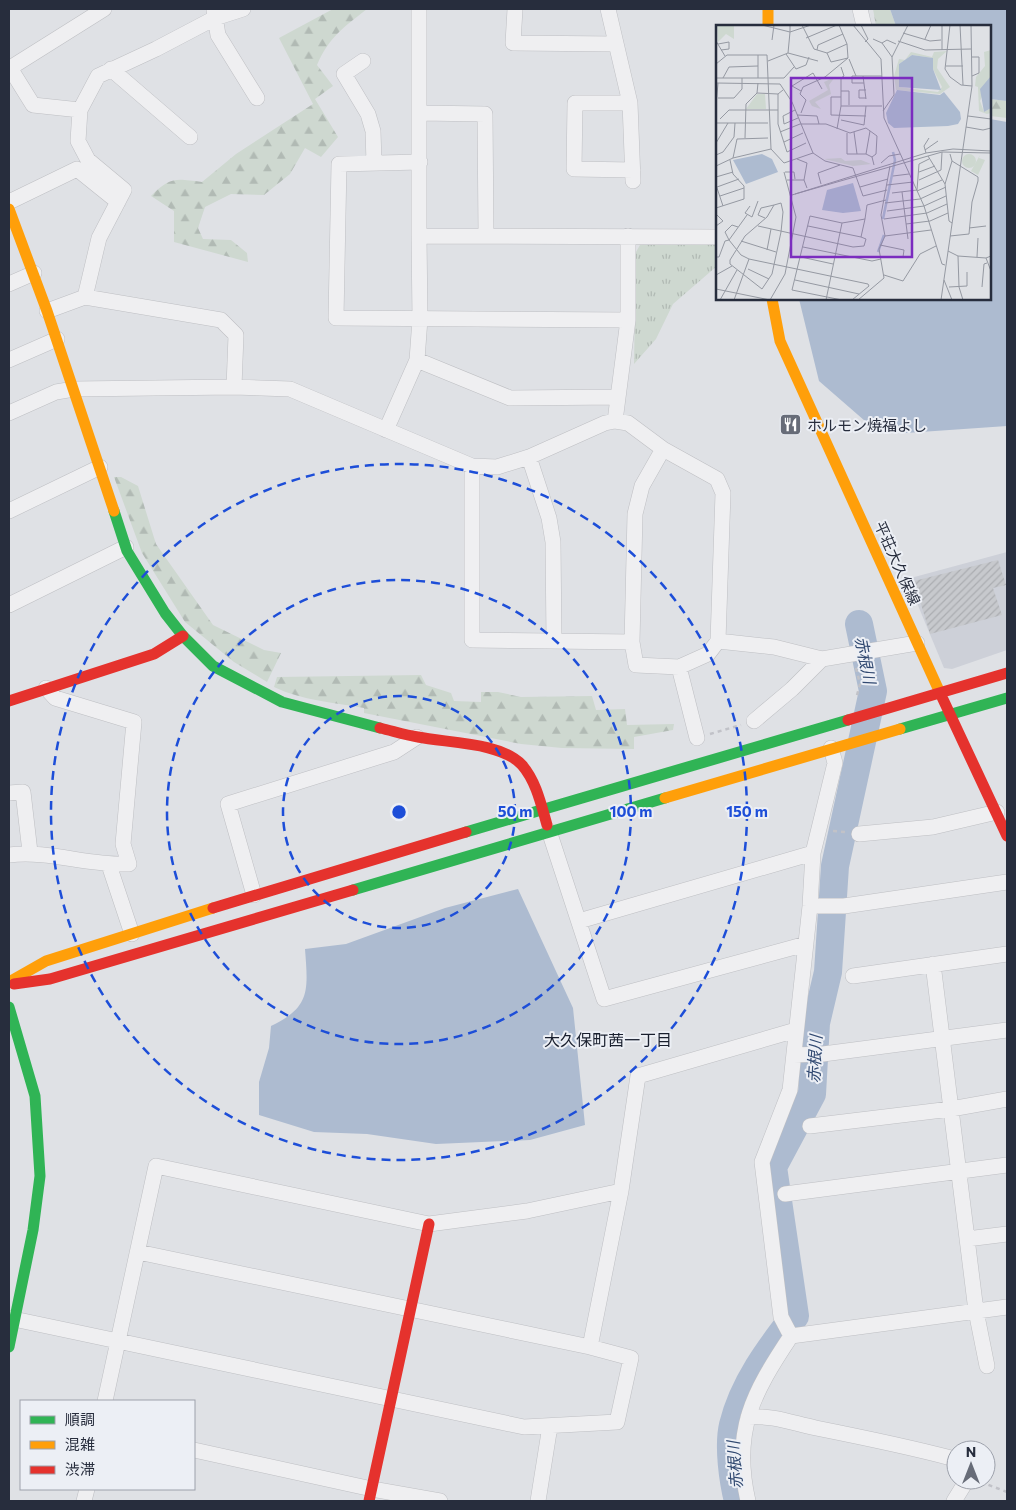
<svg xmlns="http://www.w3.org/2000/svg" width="1016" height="1510" font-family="Commissioner,'Noto Sans JP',sans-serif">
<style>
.built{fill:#cdd0d8}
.forest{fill:url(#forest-firs)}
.park{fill:url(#park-tufts)}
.water{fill:#adbbd0}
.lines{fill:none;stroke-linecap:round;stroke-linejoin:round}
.river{stroke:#adbbd0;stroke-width:28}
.building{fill:url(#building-hatch)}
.street-casing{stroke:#bebfc3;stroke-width:16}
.path{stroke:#c1c2c8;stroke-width:2.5;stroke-dasharray:4 4;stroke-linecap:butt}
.street{stroke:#efeff1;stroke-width:15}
.fast{stroke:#30b455;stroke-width:11}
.slow{stroke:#ff9f0a;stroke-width:11}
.jam{stroke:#e5322d;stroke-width:11}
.ring{fill:none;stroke:#1d4ed8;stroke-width:2.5;stroke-dasharray:9 6}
.labels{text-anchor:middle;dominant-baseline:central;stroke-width:4;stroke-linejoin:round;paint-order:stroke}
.poi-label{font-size:15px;fill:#272d3d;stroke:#eceff5;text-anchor:start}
.street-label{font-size:15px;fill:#272d3d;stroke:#eceff5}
.water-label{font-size:16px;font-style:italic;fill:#314971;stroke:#eceff5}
.neighbourhood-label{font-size:16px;fill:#191f2e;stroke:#eceff5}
.inset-river{fill:none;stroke:#adbbd0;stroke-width:2.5}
.inset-road{fill:none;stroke:#9599a2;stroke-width:1}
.view{fill:#7b2cbf;fill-opacity:0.15;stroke:#7b2cbf;stroke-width:2.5}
.inset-edge{fill:none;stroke:#272d3d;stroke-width:2.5}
.centre{fill:#1d4ed8;stroke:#eceff5;stroke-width:2.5}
.ring-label{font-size:15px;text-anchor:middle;font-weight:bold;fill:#1d4ed8;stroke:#eceff5;stroke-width:4;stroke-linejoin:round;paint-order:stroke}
</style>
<defs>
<pattern id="forest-firs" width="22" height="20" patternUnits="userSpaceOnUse" patternTransform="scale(1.25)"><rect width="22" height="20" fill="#ced8d0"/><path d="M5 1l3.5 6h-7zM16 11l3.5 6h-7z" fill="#b1bab4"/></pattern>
<pattern id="park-tufts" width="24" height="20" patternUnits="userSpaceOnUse" patternTransform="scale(1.25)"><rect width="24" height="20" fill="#ced8d0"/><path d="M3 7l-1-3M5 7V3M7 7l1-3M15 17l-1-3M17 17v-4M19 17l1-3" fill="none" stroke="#b1bab4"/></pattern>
<pattern id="building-hatch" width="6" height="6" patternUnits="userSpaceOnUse" patternTransform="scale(1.25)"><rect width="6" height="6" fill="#c7c9cd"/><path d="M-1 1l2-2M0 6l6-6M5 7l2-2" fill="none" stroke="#abadb1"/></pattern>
</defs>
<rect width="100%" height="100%" fill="#dfe1e5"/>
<path class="built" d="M1007,552v98l-55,19 -8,-1 -37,-89z"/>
<path class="forest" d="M333,9h34c-23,18 -38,28 -50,56l16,21 -18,13 23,38 -17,20 -16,-9 -15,26 -26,21 -33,-1 -26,13 -7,21 5,11 28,1 16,13 1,9 -74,-20v-31l-23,-15c20,-20 25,-17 51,-14l34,-28 77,-50 -34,-66z
M873,9h17l6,17h-20z
M990,99l17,2v17l-17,-2z
M114,477h7l17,9 18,58 57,81 51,25 17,3 -14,29 -33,-20 -49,-40 -43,-69z
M421,675l5,10 25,8 3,8 27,1v-10h17l23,5 71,-1 4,14 29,-1 2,16 47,-1 -1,6 -39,7v12l-72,-1 -41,-4 -157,-31v-5c-31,-6 -61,-7 -90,-21l3,-10z"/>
<path class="park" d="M640,245h77v21l-44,38 -17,35 -22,25 2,-112z"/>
<path class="water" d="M890,9h117v92l-17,-2v-73h-94z
M990,119l17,3v304l-101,7 -41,-12 -46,-40 -20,-82h191z
M518,889l55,119 12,117 -55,15 -94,4 -69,-10 -53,-2 -55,-17v-33l10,-34 2,-22c40,-19 37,-36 34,-77l41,-5 99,-36z"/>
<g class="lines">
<path class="river" d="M738,1501c-5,-20 -10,-55 -5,-76 10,-41 36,-76 62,-109l-22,-149 39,-73 4,-71 12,-51 7,-106 38,-175 -14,-67"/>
</g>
<path class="building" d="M998,560l8,25 -13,3 9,27 -72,19 -16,-53z"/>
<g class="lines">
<defs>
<path id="street" d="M419,9v227
M515,9l-2,34 102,1
M608,9l22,94 3,78
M860,9l4,17
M214,10l4,25 39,63
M363,61l-19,13 24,40 5,17 1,32
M111,69l79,68
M630,103h-55l-1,66 59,1
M80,110l-47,-5 -23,-37 94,-59
M420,113l65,1 1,122
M420,162l-81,2 -3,154 292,2
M9,202l68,-33 41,33
M9,284l25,-11
M85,297l14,-59 25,-48 -36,-30 -10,-19 2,-31 18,-34 58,-27 59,-31 28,-9
M47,311l38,-14 136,23 15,15 -2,52
M9,360l48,-21
M417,360l93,38 108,-1
M9,413l47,-21 18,-3 160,-2 56,2 182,77 25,1 32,-10 76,-34 10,-2 13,2 35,26 54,30 6,14 -5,148 -10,13 -29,13 18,71
M615,421l13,-101v-84
M386,430l31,-70 3,-41 -1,-83 298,1
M663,449l-21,37 -7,28 -3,128 4,23 43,2
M529,457l20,61 4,24 1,99
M472,466v174l160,2
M9,511l91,-44
M9,605l117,-58
M718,641l56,6 48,12
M754,721l38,-32 30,-30 95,-16
M9,793l14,-1 7,60
M549,831l55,168 202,-55
M859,834l74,-7 64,-15
M9,855c40,-5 80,11 120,9l-6,-20 11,-122 -79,-24 -9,-10
M109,865l23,69
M254,895l-26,-91 166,-52 23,-15
M810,906h34l163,-24
M579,921l234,-68
M933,964l43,347 11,55
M853,976l154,-22
M794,1055l29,-1 184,-24
M810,1126l141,-17 56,-10
M785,1194l222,-29
M967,1239l40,-5
M138,1252l452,95
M9,1318l515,109 93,-5 14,-64 -41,-11 31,-156
M791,1336l-10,-19 -19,-155 28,-72 20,-184 3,-53 22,-90 -4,-15
M105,1401l51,-235 273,58 98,-13 94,-20 17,-115 158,-46
M748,1417c24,-2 44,6 68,11 45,9 90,18 135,30l5,4
M194,1450l178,39 68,12
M84,1501l3,-12
M538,1501l12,-75
M748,1501c-16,-70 5,-108 43,-165l216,-29
M954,1501l13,-21"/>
</defs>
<use href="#street" class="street-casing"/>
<path class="path" d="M856,668l4,16 -4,15
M710,734l31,-9
M833,831l12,1
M981,1482l26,10"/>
<use href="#street" class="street"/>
<path class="fast" d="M114,511l13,40 38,62 18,23 30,30 69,36 98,26
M900,729l107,-31
M466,832l382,-112
M353,890l312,-92
M9,1007l26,89 5,80 -7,54 -24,117"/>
<path class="slow" d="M768,9v17
M9,209l38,102 67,200
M772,299l8,42 161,354
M665,798l235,-69
M9,982l37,-21 167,-53"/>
<path class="jam" d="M941,695l66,141
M9,701l145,-47 29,-18
M848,720l159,-47
M380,728c13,3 25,7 38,9 29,6 83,5 104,28 14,16 19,39 25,60
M213,908l253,-76
M14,984l36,-5 303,-89
M369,1501l60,-277"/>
</g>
<g class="ring">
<circle cx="399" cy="812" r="116"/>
<circle cx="399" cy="812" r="232"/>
<circle cx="399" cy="812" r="348"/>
</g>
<defs>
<symbol id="restaurant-square" viewBox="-11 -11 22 22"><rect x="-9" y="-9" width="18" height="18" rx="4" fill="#676c78" stroke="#eceff5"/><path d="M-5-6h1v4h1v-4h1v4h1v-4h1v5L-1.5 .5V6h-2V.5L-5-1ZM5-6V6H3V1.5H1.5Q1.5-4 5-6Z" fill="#fff"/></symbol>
</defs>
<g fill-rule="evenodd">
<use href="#restaurant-square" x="778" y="412" width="25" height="25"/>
</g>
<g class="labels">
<g class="poi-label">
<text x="807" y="425">ホルモン焼福よし</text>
</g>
<g class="street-label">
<text transform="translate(898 563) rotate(66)">平荘大久保線</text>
</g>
<g class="water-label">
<text transform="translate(866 660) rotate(79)">赤根川</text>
<text transform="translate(814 1059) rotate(-87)">赤根川</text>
<text transform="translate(734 1465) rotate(-94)">赤根川</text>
</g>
<g class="neighbourhood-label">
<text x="608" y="1039">大久保町茜一丁目</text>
</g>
</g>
<g transform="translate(716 25)">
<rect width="275" height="275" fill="#dfe1e5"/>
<path d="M1,0h17v14l-8,-5 -8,8zM275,25v26l-11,25 4,11 7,-4v5l-4,1 -8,-3 -1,-24 -3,-1 1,-9 9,-11 -1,-14zM231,26l-9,8 -1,9 13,19 -10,7 -44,-4 -2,-14 5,-17 6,1 6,-8 21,5 2,-5zM196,30l21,3v11l9,18 -4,5 -39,-5v-23zM119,52l-6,8 2,9 -16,8 6,7 -9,-3 -3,-5 19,-11 -4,-8zM264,130l-1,3 6,2 -7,15 -7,-4zM125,133l4,3 16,-1 10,4 -18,2 -29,-7z" fill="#ced8d0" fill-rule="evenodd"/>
<path d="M246 136a7 7 0 1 1 14 0a7 7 0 1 1-14 0Z" fill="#ced8d0"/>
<path d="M41,69h8l1,15h-20z" fill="#ced8d0"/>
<path d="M196,30l21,3v11l8,21 -42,-3v-23zM275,51v32l-7,4 -4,-23zM181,65l43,5 4,-3 16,20 1,7 -3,5 -10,2 -54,2 -6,-5 -2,-10zM46,129l10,5 6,13 -32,12 -13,-24zM137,158l8,28 -18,2 -21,-3 5,-20z" fill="#adbbd0"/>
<path class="inset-river" d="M167,194l12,-59 -2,-8M162,227l6,-17"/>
<path class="inset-road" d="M46,0l28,7 -2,21 -20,8M74,0v7l21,-7M86,0l12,24 13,4 20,-9M137,0l28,34 3,59 40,88 18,58 3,1M145,0l7,14 -3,3M234,0l-5,44 5,8 11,8 11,1M244,0l3,60M187,8l27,8 11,-1M90,13l31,-13M157,14l9,4 5,-3 9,4M209,14l6,-14M56,15l2,-15M0,16l9,15M182,16l27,9 46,-1M166,18l10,14M2,19l11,-2v7l-8,1M101,25l1,-5 25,-11M226,25v-25M72,28l30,8M111,28l4,9 17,-4 -1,-14 -8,-19M70,29l10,15 10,-4 3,-8M42,30v23M256,32h7v16l-7,3M133,34l7,17M0,39l11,-9h40l4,94 13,14 29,-10M230,41h17M125,42l3,9 -3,2v28M147,51l3,23M0,53h68l10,-11M7,53l6,-11 29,-1M0,58l64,1 12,18 21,51 12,8 28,7 10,28 24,-6M42,58l-1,10 21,1 5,-4M148,58h-12v-7h30M150,65h-7v8h7M85,66l-9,-5 21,-13 9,16M125,66h8v14M62,69v30l9,28 19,-9M125,72h-10v18l35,1M2,73h16l8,-9v-11M0,81l2,-23M79,85l-12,6 1,8 14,-6M167,86l11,-16 -2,-38 16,-32M85,88l5,-13 -6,-6 3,-7 22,-10 23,-19M81,90l20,1 2,8M252,91l23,3M4,94l9,-9h49M125,95l23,5M0,98h52M148,100l2,-19M250,102l17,3 8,-2M121,104l4,-23h41M154,106l-4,23 6,3M64,107l20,-8h26l24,9 16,-5 11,8 -1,18 -4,3 2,8M138,107l3,22M131,108v21h19M29,113l1,-34 11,-11M68,117l19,-9M0,118l12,-20M209,125l13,-9M210,128l-2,-7 5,-8M234,129l2,7 26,16v4l-6,21 -3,32 -19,2M0,130l7,-3 11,-15 1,-14M212,131l17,28 4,37 3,2M17,133l4,-19 31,-1M81,134l10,4 -3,17 3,8M165,138l8,-7 11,-2M0,141l17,-8 38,-9M69,147h9l1,7M203,147l16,-6M177,151l16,-2M0,152l17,-5M71,155h17M203,155l22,-10 1,-18M105,159l-3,-11 22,-8M229,159l7,-23M0,160l7,21M171,160l26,-3M1,162l22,-8M144,162l28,-8M201,166l25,-11M186,167l6,47M176,168l25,-3 2,-26 10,-5M79,169l147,-42 49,1M76,170l134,-42 27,-4 38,2M4,171l24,-8M169,178l35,-4 26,-12M34,181l-5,7 7,4 6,-16M0,183l28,-9v-13l-11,-12 -3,-14M171,186l37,-5 22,-10M0,189l7,7 -7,5M31,190l-18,25 12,15 8,4 119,25 1,2 -17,14M49,193l-7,-3 3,-7 13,-3 7,-2 2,9 -2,20 -9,42 -10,15 -32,-25v-4l15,-24 22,-19 7,-12M168,194l43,-6 20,-9M190,199l24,-3 18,-8M42,201l95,21 11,-1 2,-7 -5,-2 4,-18M92,201l53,11M253,203l17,-2M169,211l-4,-21 9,-49M169,211l46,-6M25,216l35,11M164,220l24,5 -1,7M87,222l69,14 9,-2M51,225l4,-21M232,226l10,5 1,31 4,13M242,231l28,2M275,231l-5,2 5,13M0,232h3l6,-16 4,-1 -4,-8 7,-7 6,2M85,232l32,7M261,232l1,-19M32,244l21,10M0,250l16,-9M168,250l19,6 17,-27 16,-8M79,255l64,14M228,255l8,20M233,262l18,-1v-14M266,262l2,-23 3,-1M0,264l54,11M4,275l17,-30M18,275l15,-41M54,275l15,-26 11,-57 -12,-45M110,275l16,-77M126,275l-50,-10 18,-74 32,7 12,-2 11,-2 2,-14 19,-5M142,275l26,-22 -5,-29 6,-13M225,275l31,-214 -1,-61"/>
<path class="view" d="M75,53h121v179h-121z"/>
<rect width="275" height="275" class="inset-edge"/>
</g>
<circle cx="399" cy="812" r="8" class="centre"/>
<g class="ring-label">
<text x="515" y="817">50 m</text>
<text x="631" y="817">100 m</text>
<text x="747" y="817">150 m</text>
</g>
<rect width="1016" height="1510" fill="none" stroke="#272d3d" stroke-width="20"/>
<rect x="20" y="1400" width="175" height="90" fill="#eceff5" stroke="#9da1ab"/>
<rect x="30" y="1416" width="25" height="8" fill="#30b455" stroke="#9da1ab"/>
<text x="65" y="1425" font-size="15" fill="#272d3d">順調</text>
<rect x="30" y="1441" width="25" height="8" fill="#ff9f0a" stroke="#9da1ab"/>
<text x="65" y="1450" font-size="15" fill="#272d3d">混雑</text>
<rect x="30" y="1466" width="25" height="8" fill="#e5322d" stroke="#9da1ab"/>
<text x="65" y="1475" font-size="15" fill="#272d3d">渋滞</text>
<g transform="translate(971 1465)"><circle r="24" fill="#eceff5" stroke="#9da1ab"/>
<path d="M0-4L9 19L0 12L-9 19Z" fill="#676c78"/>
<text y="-8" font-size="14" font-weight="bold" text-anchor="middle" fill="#272d3d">N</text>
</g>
</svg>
